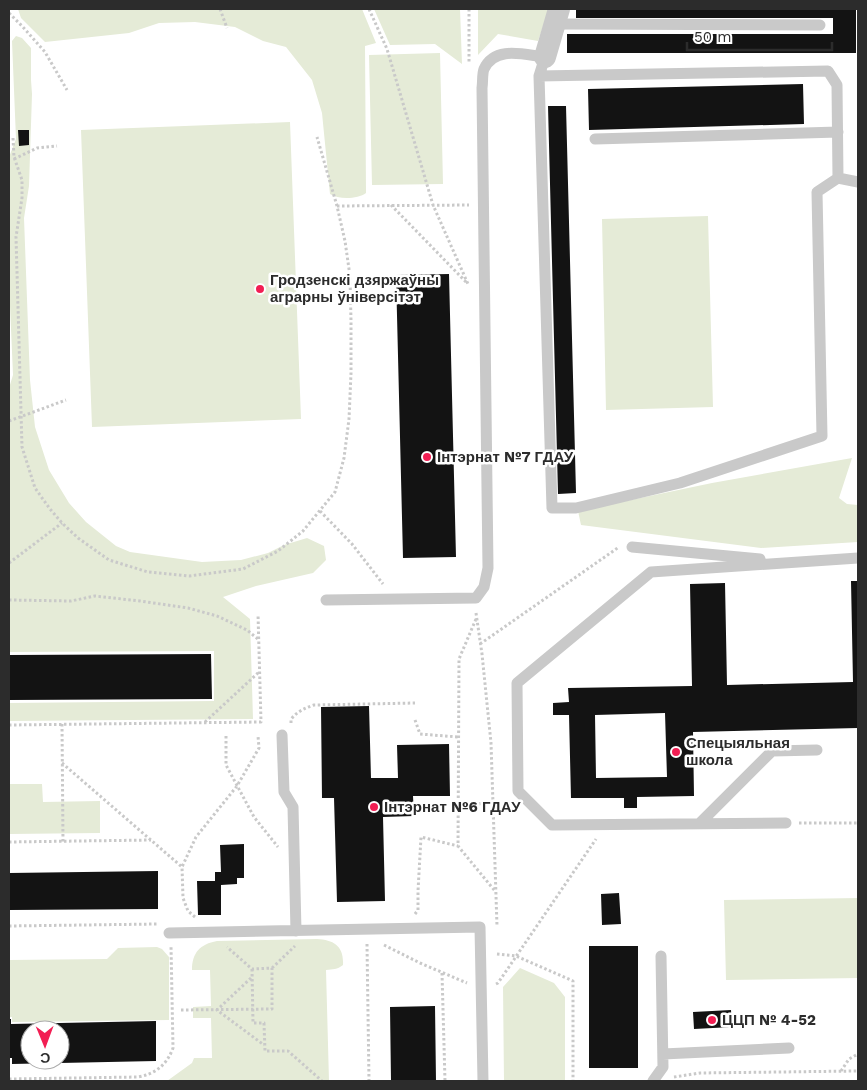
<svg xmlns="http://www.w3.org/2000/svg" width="867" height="1090" font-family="'Work Sans',sans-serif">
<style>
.green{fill:#e5ebd7}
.building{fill:#131313;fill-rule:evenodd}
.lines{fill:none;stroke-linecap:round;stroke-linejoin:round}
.path{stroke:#c9c9c9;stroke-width:3;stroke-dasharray:2.5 2.5;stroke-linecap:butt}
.lane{stroke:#c9c9c9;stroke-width:11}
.street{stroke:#c9c9c9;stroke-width:22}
.poi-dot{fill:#f21e53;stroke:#fff;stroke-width:2}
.labels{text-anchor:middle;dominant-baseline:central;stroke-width:5;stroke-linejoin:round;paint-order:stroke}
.poi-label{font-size:15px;font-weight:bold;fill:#2c2c2c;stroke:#fff;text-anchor:start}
</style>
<rect width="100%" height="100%" fill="#fff"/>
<path class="green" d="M18,9h344l14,34 -11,3 1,147c-8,6 -27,7 -36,1l-8,-81 -10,-33 -26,-33 -23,-6 -28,-14 -40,-5 -36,1 -30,10 -84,9 -24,-24z
M374,9h86l2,55 -27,-20 -45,1z
M478,9h71l-11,32 -40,-7 -20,21z
M16,36l6,2 9,10v32l1,14 -3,92 -5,32 6,162 5,47 14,43 20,33 17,19 30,24 14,6 72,10 39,-2 27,-7 16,-8 23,-7 17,8 2,14 -13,13 -57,13 -33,11 27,22 3,100 -244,2v-18l205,-2v-50l-205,1v-264l4,-13 -4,-92v-126l7,-18 -4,-98z
M440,53l3,131 -71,1 -3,-130z
M290,122l11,297 -209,8 -11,-297z
M708,216l5,191 -107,3 -4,-191z
M852,458l-13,40 8,6 11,1v37l-97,6 -180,-23 -3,-14 134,-28z
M9,784h33l1,18 57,-1v32l-91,1z
M858,898v80l-132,2 -2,-80z
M317,939c17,1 27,7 26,26 -6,5 -10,4 -17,5l3,111h-162l25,-18 2,-5h18l-1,-40h-18v-11l18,-1 -1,-36h-18c0,-17 8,-26 25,-29z
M157,947l5,2 7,8v63l-157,2v-5h-3v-57l98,-1 11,-11z
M520,968l34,15 11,14v84h-61l-1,-94z"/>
<path class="building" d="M576,9h280v44h-289v-19h266v-16h-257z
M803,84l1,40 -215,6 -1,-41z
M548,106h18l10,387 -18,1z
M18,130h11v15l-10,1z
M449,274l7,283 -53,1 -7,-283z
M851,581h7v147l-165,4 1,64 -57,1v11h-13v-10h-53l-2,-83h-16v-12l16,-1 -1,-14 124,-2 -2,-102 35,-1 2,102 126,-3zM665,713l2,64 -71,1 -1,-63z
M211,654l1,45 -203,1v-45z
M369,706l2,72h27l-1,-33 52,-1 1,52h-37l1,20 -31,1 2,84 -48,1 -3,-104h-12l-1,-91z
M244,844v34h-7v6l-16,1v30h-23l-1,-34h18v-9h6l-1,-27z
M158,871v38l-149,1v-37z
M619,893l2,31 -19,1 -1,-31z
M589,946h49v122h-49z
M435,1006l1,75h-45l-1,-74z
M731,1010l1,17 -38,2 -1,-17z
M9,1019h2v5l145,-3v40l-144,3v-6h-3zM30,1030h30v30h-30z"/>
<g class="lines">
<path class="path" d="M220,9l7,19
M369,9l18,40 46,156 35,79
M469,9v54
M9,13l13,13 23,26 22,38
M13,138l1,19 8,23v18l-6,39 6,210 13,41 15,21 12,14 16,15 31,22 39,12 41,4 54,-7 35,-18 25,-20 32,-39 9,-34 5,-39 2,-46v-52l-1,-45 -5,-35 -8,-35 -20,-69
M14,159l23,-11 20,-2
M391,205l76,78
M337,206l132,-1
M9,421l57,-21
M320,511l32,33 31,40
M9,563l53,-40
M9,600l62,1 24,-5 45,5 48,7 29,8 30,14 12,10
M476,613l6,41 9,89 6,183
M476,619l-17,40 -1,187 37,45
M480,644l139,-97
M415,720l5,14 38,3
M205,722l54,-50
M291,723v-4c7,-8 14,-11 23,-14l101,-2
M62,724l1,118
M9,725l252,-3 -3,-108
M226,736v29l28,52 24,30
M62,763l120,104
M459,805l34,-2
M799,823h59
M9,842l142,-2
M415,914l3,-4v-19l3,-54 37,9
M195,917l-7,-6 -5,-13 -1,-31 14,-30 41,-51 22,-38 -1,-12
M9,926l149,-2
M367,944l2,137
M384,945l36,18 47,20
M497,954l19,2 57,25v100
M272,968l23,-22
M252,969l1,54h11l1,28h23l34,30
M442,973l3,108
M251,978l-34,32 47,35
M496,984l2,-1 98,-144
M181,1010l91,-1v-41l-20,1 -25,-22
M841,1071l8,-12 9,-5
M674,1077l26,-4 158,-2
M9,1079l129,-2c17,-3 29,-12 35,-29l-2,-102"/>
<path class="lane" d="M554,24l266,1
M539,76l289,-5 9,14 1,93 20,4
M595,139l243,-7
M632,547l128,12
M326,600l150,-2 8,-11 4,-19 -6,-480c1,-6 0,-14 2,-19 11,-24 41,-14 61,-12l-6,19 13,432h24l104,-25 142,-47 -5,-244 21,-14
M282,735l2,57 9,15 3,124
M786,823l-234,2 -34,-34 -1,-108 134,-111 207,-14
M699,824l73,-73 45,-1
M169,933l311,-6 3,154
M663,1054l126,-6
M653,1081l10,-14 -2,-111"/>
<path class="street" d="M545,57l14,-48"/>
</g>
<g class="poi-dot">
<circle cx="260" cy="289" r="5"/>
<circle cx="427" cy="457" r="5"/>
<circle cx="676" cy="752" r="5"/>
<circle cx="374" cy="807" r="5"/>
<circle cx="712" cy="1020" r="5"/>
</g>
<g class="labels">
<g class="poi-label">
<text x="270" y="280">Гродзенскі дзяржаўны<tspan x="270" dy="17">аграрны ўніверсітэт</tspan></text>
<text x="437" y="457">Інтэрнат №7 ГДАУ</text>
<text x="686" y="743">Спецыяльная<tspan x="686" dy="17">школа</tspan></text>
<text x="384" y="807">Інтэрнат №6 ГДАУ</text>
<text x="722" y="1020">ЦЦП № 4-52</text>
</g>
</g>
<rect width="867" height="1090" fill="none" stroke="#2c2c2c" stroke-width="20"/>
<g transform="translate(45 1045) rotate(179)"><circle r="24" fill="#ffffff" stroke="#ababab"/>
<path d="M0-4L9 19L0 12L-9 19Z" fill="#f21e53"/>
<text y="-8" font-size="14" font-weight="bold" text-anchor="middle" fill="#2c2c2c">С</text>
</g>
<path d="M687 42v8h145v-8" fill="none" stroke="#2c2c2c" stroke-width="2.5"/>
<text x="694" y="42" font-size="15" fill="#2c2c2c" stroke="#ffffff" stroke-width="4" paint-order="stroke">50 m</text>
</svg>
